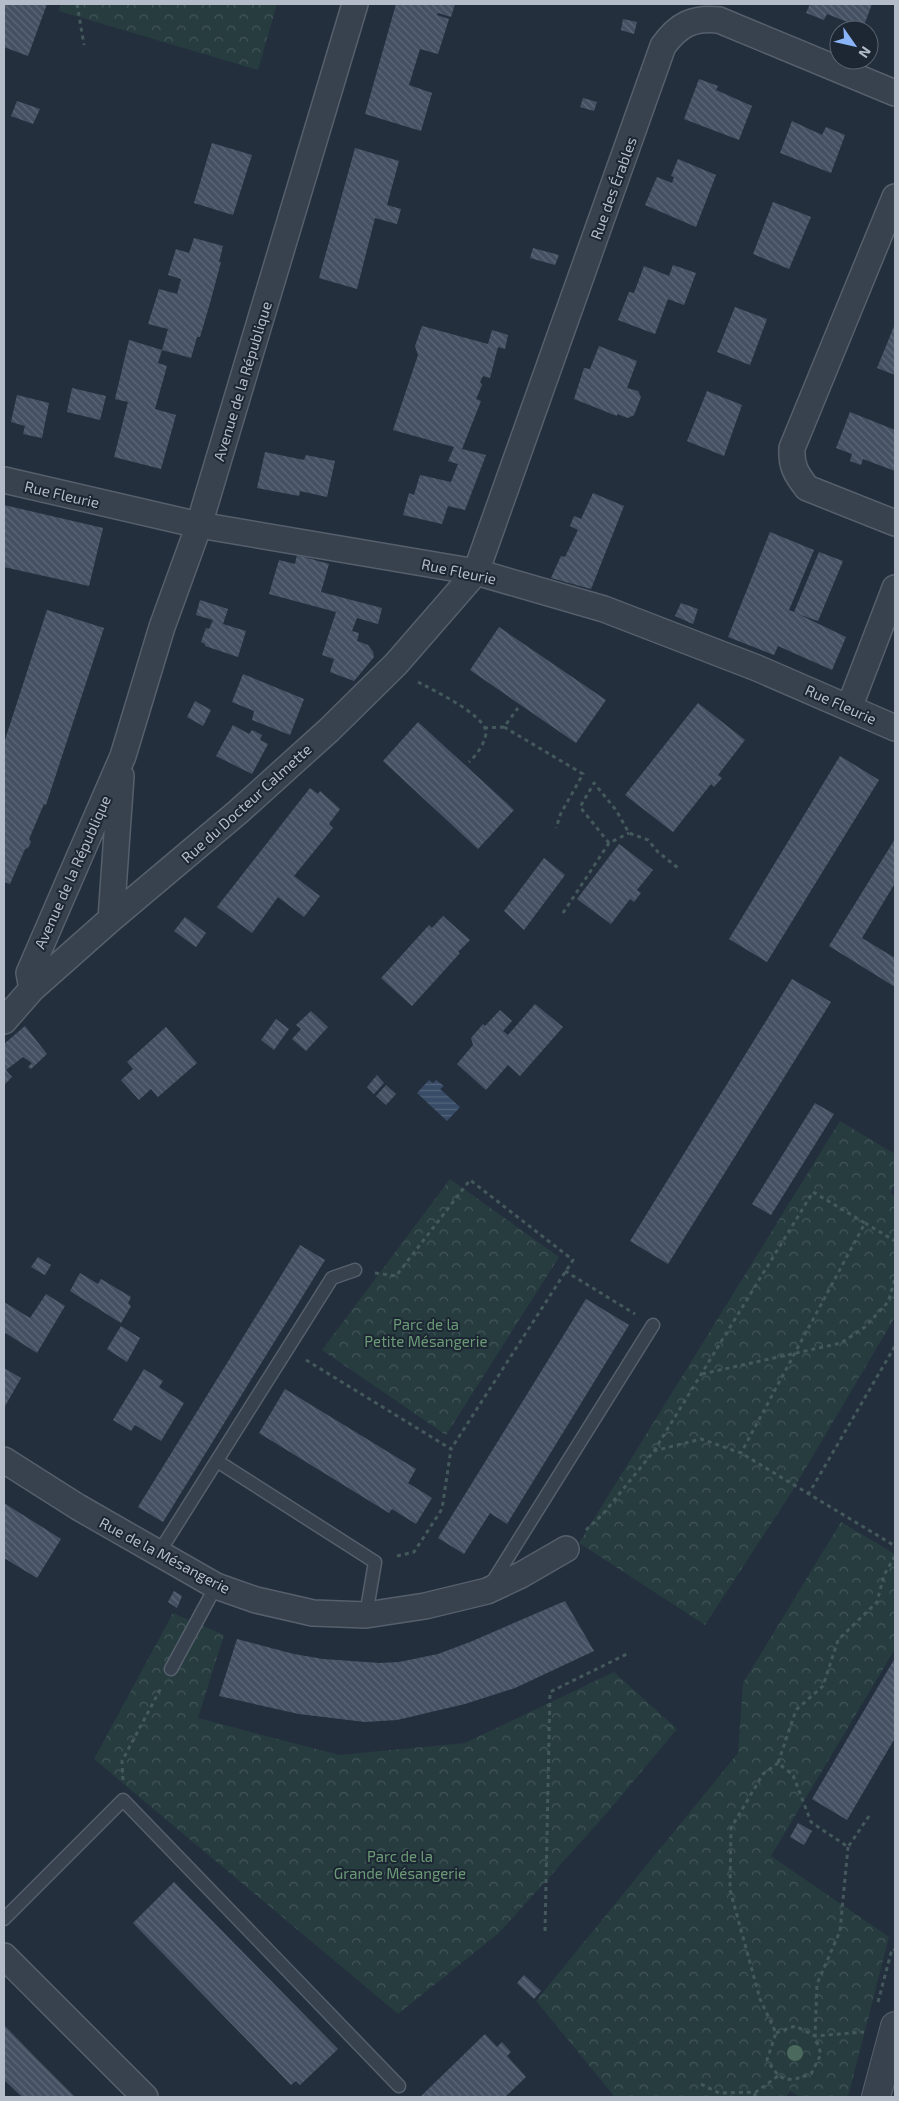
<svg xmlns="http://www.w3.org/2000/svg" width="899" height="2101" font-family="'Exo 2',sans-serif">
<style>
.park{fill:url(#park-crowns)}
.water{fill:url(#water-rules)}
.building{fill:url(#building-back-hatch)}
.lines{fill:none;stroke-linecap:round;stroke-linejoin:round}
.service-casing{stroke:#565f6c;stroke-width:15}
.minor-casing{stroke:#565f6c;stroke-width:28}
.tertiary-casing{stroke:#565f6c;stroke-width:30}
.path{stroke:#44595c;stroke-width:3;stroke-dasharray:4 4;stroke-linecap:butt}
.service{stroke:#38414e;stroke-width:12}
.minor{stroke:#38414e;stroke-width:25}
.tertiary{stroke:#38414e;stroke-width:28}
.tree{fill:#4b6a5d}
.labels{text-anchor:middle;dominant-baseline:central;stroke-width:4;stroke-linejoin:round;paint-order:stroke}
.street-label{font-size:15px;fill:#b4bcc9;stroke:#1d2633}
.park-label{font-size:15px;fill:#6b9a76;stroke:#1d2633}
</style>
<defs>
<pattern id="park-crowns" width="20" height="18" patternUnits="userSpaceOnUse" patternTransform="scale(1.25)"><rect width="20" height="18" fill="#263c3f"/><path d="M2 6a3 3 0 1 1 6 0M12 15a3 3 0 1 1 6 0" fill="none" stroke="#435659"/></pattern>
<pattern id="water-rules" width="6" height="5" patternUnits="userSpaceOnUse" patternTransform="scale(1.25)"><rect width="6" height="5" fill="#394c67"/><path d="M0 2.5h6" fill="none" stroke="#53647b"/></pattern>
<pattern id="building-back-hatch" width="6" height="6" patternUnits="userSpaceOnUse" patternTransform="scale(1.25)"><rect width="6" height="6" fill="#455162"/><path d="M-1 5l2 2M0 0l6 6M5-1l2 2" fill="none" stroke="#5d6877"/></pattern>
</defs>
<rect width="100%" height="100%" fill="#242f3e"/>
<path class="park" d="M61,4h216l-19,66 -199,-59z
M840,1121l55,33v30l-5,9 5,3v121l-104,176 -86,132 -126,-82z
M450,1179l109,78 -113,178 -124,-85z
M841,1522l54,32v95l-124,207 118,81 -41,160h-48l-10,-6 -4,6h-171l-79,-96 202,-248 5,-70z
M173,1613l51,22 -26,83 141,37 126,-12 149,-71 63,57 -71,85 -107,119 -101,81 -304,-255z"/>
<path class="water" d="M429,1080l4,3 3,-3 8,6 -4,3 20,18 -13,14 -30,-28z"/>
<path class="building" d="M4,4h43l-19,52 -24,-9z
M396,4h59l-4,13 -13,-4 -1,2 12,4 -11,35 -18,-5 -11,36 23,8 -11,38 -56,-17z
M810,4h62l-9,24 -36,-14 -3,6 -18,-7z
M623,19l14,3 -3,12 -13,-4z
M699,79l19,7 -2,4 36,16 -13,34 -55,-21z
M583,98l14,4 -3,9 -14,-4z
M17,101l23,8 -7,15 -22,-8z
M792,121l30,14 4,-8 19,8 -14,38 -51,-20z
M212,143l40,12 -19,60 -39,-12z
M355,148l44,13 -12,44 14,4 -4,15 -22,-6 -18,71 -38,-11z
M678,159l38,16 -20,52 -51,-22 12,-28 15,6 2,-6 -3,-1z
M773,202l38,15 -22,52 -36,-15z
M194,238l29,8 -4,16h2l-11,41 -10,34h-3l-6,21 -29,-8 6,-21 -20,-5 11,-35 18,5 4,-15 -13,-4 8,-26 13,4z
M533,248l26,7 -4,10 -25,-7z
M673,265l23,8 -12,32 -16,-6 -13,35 -37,-14 11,-28 5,1 10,-27 25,10z
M735,307l32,12 -17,46 -33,-13z
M895,324v51l-18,-7z
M422,326l66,18 4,-14 16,5 -3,14 -7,-2 -8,31 -7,-2 -3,6 2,3 -6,14 5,2 -19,48 24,6 -21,55 -17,-4 -6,18 -39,-9 6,-22 5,2 6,-20 31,7 7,-18 -10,-3 6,-14 -61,-17 25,-75 -3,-9z
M129,340l33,10 -4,13 9,3 -12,43 21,6 -15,54 -47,-12 14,-55 -13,-3z
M599,346l38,15 -10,27 11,3 3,6 -7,18 -6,3 -11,-4v2l-43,-17 10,-31 6,1z
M72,388l34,8 -6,24 -33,-8z
M707,391l35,14 -18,51 -37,-15z
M17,395l32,8 -7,35 -19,-4 2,-8 -14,-4z
M850,412l45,18v41l-32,-12 -2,6 -11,-4 2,-7 -16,-6z
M265,452l39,8 2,-5 29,6 -8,36 -27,-6 -1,5 -42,-8z
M593,493l31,13 -33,83 -40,-11 10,-22 4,1 13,-27 -8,-4 4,-10 7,3z
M4,505l99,23 -14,58 -85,-19z
M770,532l44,18 -25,60 5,2 25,-60 24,9 -25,60 -20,-7 48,23 -14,33 -54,-24 -4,9 -46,-18z
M297,555l32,9 -8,28 61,16 -4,16 -21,-6 -5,13 7,2 -2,8 11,4 5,7 1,5 -20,24 -24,-9 4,-13 -12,-4 14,-43 -67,-18 10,-34 16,4z
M200,600l28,9 -5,15 23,7 -8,26 -33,-11v-2l-4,-2 5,-14 3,1 4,-9 -17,-5z
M681,603l17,6 -5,15 -18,-8z
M47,610l57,18 -58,177 -2,-1 -15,35 2,3 -3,6 -3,1 -15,35 -6,-2v-139z
M499,627l107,73 -30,43 -106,-73z
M243,674l61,25 -14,36 -38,-15 2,-9 -22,-9z
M195,701l16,9 -8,16 -16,-9z
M698,703l47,37 -27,35 4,3 -8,9 -3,-3 -38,48 -48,-37z
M418,722l96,88 -36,39 -95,-88z
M233,725l16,9 3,-4 10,5 -2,5 8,4 -16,30 -36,-18z
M840,756l39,24 -112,182 -38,-23z
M310,788l8,6 2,-3 20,18 -11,15 4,4 -39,48 26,20 -16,21 -26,-20 -26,36 -35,-26z
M895,839v44l-33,55 33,20v29l-66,-41z
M619,844l34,26 -16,20 4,3 -7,9 -4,-3 -19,25 -34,-25z
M544,858l21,17 -41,55 -20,-19z
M443,916l27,24 -12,12 2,1 -48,53 -31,-28 48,-53 3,3z
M185,917l21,16 -10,14 -22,-16z
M792,979l39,23 -163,262 -38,-23z
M535,1004l28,23 -43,49 -12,-11 -22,25 -29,-26 16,-19 -2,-7 12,-14 2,2 15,-16 12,11 -9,10 5,4z
M311,1011l17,16 -22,24 -14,-12 9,-10 -5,-4z
M276,1019l13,10 -15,21 -13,-10z
M25,1026l22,28 -16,15 -3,-2 4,-4 -9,-6 -17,13 6,7 -8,8v-41z
M166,1027l31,36 -39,34 -7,-8 -12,11 -18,-20 12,-11 -6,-7z
M377,1075l7,8 -10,11 -7,-7z
M386,1085l10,9 -10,11 -10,-9z
M815,1103l19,11 -63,101 -19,-11z
M300,1245l25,15 -162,262 -25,-15z
M38,1257l13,8 -6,10 -14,-8z
M80,1273l18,11 3,-5 30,18 -3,6 3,3 -10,17 -51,-32z
M46,1294l19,12 -28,47 -33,-21v-30l26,16z
M586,1299l43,26 -122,199 -17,-11 -26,41 -26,-16z
M121,1326l19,12 -13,24 -20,-13z
M4,1368l17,10 -17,30z
M144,1369l19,12 -4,6 25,16 -23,38 -26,-16 -4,6 -18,-11z
M285,1389l131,80 -8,14 24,15 -16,26 -24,-15 -3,4 -130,-80z
M4,1503l57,36 -24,39 -33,-20z
M174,1591l8,5 -5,12 -9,-6z
M565,1601l29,50 -79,37 -50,16 -68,16 -32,2 -66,-8 -80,-18 18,-57 57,15 29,5 57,4 19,-1 39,-8 32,-12z
M895,1658v80l-48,82 -35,-21z
M798,1823l14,8 -8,14 -14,-8z
M174,1882l164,167 -38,36 -4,-4 -5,4 -158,-162z
M524,1975l17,16 -7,8 -17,-16z
M4,2025l33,34 38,38h-53l-18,-17z
M485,2034l12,13 5,-5 9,10 -4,4 19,21 -21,20h-85z"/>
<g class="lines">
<defs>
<path id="service" d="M217,1461l158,101 -9,53
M158,1554l174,-276 23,-8
M490,1586l163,-261
M171,1669l45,-83
M4,1919l119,-119 276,286"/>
<path id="minor" d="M895,197l-103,251c-1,18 4,26 15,40l88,35
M4,480l195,45 277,47 128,37 153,59 138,60
M849,708l46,-120
M111,919l10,-143
M32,989l-3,-16 94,-217 39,-129 37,-102 156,-521
M4,1021l28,-32 79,-70 127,-107 91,-82 67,-66 80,-92 187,-526c15,-21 30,-29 56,-26l176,73
M4,1460l74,47 138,79 40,14 57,13 53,2 59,-9 62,-15 34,-16 45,-26
M4,1956l141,141"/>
<path id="tertiary" d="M876,2097l19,-71"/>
</defs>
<use href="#service" class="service-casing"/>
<use href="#minor" class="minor-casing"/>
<use href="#tertiary" class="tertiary-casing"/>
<path class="path" d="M77,4l7,41
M418,682c15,8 67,33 68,50 0,10 -10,24 -17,30
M504,727l79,47 -22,39 -5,15
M484,728l20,-1 14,-19
M609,843l-29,-36 14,-24 22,27 13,23 19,7 10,12 20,16
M563,913l46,-70 20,-10
M865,1223l30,18
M565,1271l70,43
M306,1360l145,89 122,-189 -103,-80 -74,96 -21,-3
M702,1374l139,-31 24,-16 23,-25 7,-23
M654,1451l159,-259 52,31 -124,230
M808,1495l87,-149
M586,1530l17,-16 51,-63 47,-12 40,14 154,93
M397,1556l17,-4 28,-43 9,-60
M123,1780l-1,-19 39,-73
M869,1816l-21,31 -37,-25 -18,-47 -15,-12 18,-53 27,-24 15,-46 39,-38 7,-27 11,-19
M848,1847l-8,84 -23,53 -2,52 49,-4
M545,1931l5,-239 77,-38
M878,2002l14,-53 3,1
M776,2033l19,-7 20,10 6,18 -10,20c-25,9 -30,8 -44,-14l9,-27 -16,-34 -30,-109 1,-62 32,-54 15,-11
M701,2084l18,9 37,-1 22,-16
M754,2097l2,-5"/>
<use href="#service" class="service"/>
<use href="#minor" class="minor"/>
<use href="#tertiary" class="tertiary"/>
</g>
<circle class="tree" cx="795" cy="2053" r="8"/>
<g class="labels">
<g class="street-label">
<text transform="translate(613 188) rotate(-70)">Rue des Érables</text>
<text transform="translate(242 381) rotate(-73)">Avenue de la République</text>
<text transform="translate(62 494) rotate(13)">Rue Fleurie</text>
<text transform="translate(459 571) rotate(12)">Rue Fleurie</text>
<text transform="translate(841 704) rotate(24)">Rue Fleurie</text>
<text transform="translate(246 803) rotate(-42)">Rue du Docteur Calmette</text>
<text transform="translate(72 872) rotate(-66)">Avenue de la République</text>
<text transform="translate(165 1555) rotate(28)">Rue de la Mésangerie</text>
</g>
<g class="park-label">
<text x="426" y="1324">Parc de la<tspan x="426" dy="17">Petite Mésangerie</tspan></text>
<text x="400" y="1856">Parc de la<tspan x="400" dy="17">Grande Mésangerie</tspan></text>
</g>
</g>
<rect width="899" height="2101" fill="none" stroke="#b4bcc9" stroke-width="10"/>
<g transform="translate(854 45) rotate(124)"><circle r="24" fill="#1d2633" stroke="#59626f"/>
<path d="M0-4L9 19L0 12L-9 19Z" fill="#8ab4f8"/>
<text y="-8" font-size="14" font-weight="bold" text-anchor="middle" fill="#b4bcc9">N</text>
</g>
</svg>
